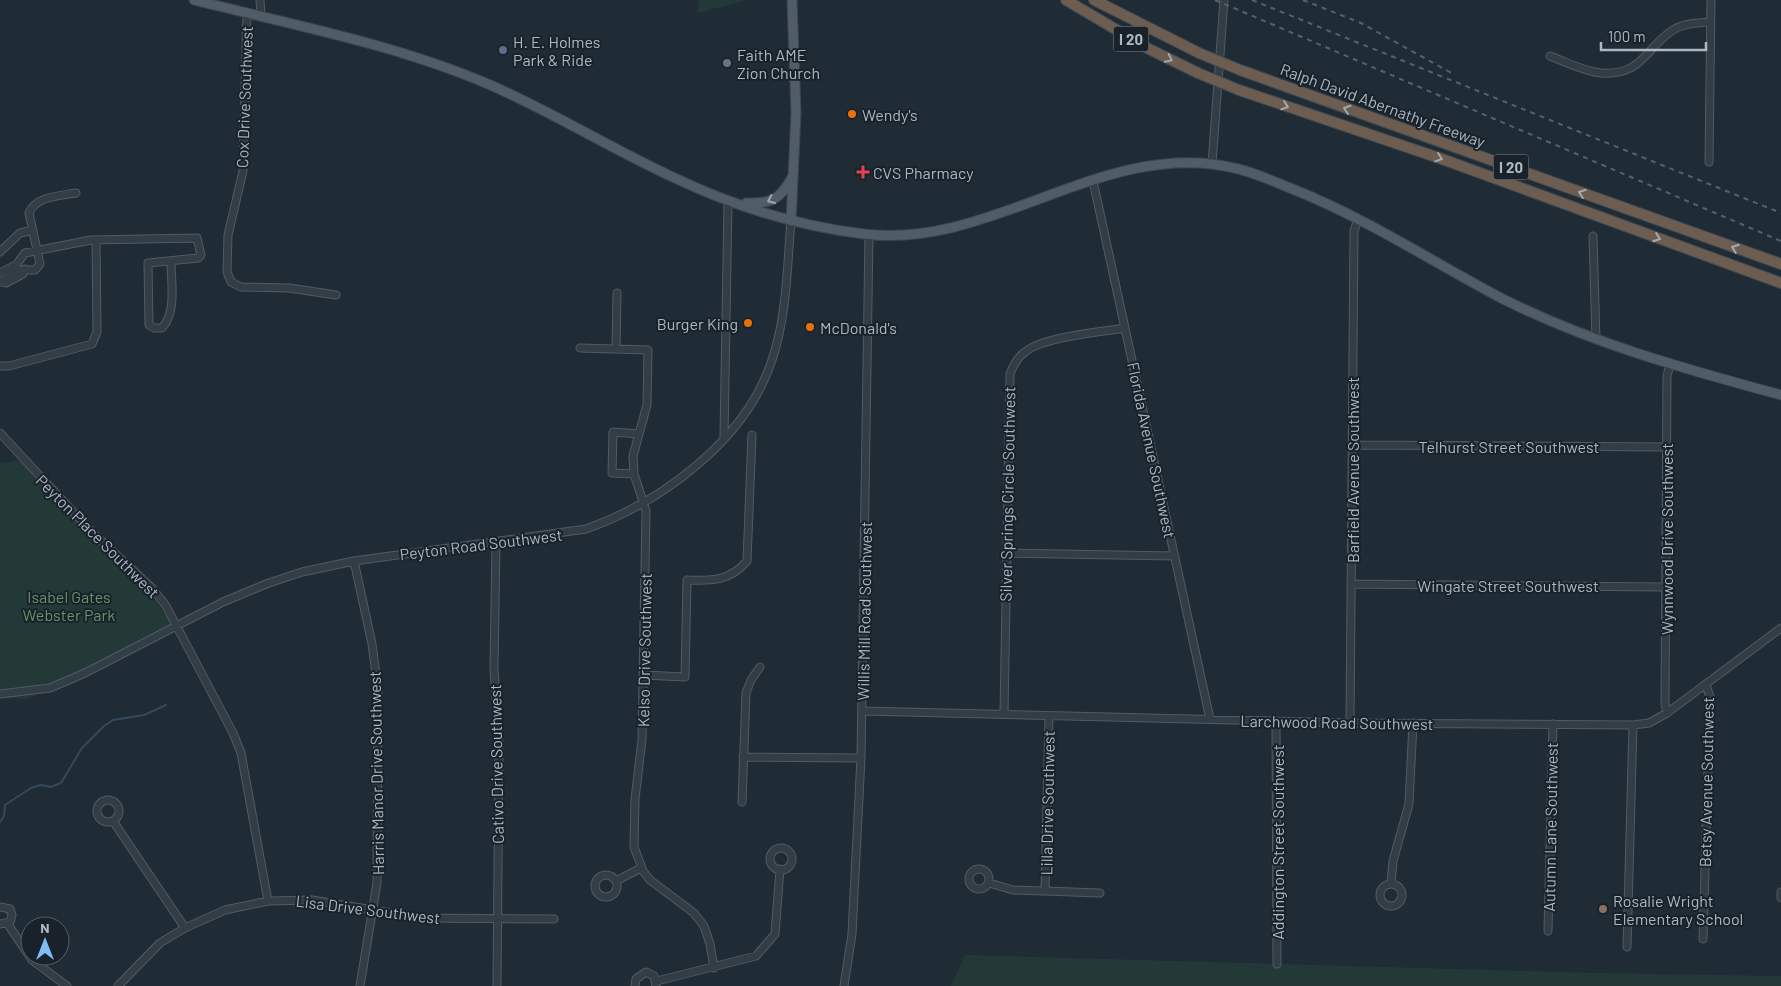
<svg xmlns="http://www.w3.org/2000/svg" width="1781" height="986" font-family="Barlow,sans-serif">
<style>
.green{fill:#233937}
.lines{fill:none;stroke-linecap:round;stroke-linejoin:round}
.stream{stroke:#334a5d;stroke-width:2}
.minor-casing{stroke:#515b64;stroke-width:9}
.major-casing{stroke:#3d4650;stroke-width:11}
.highway-casing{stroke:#3e4851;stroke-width:12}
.minor{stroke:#333d46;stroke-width:7}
.major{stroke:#515d66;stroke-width:9}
.highway{stroke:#6c5d50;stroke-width:10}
.rail{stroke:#55626d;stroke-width:2;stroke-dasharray:5 5;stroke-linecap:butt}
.highway-bridge-casing{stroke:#3e4851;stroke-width:12;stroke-linecap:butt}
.highway-bridge{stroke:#6c5d50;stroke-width:10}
.oneway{stroke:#a3aab2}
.oneway2{stroke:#9ba6b0}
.service-dot{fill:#5c6f8a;stroke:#19222a;stroke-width:2}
.worship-dot{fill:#6b7280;stroke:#19222a;stroke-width:2}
.food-dot{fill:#e8710a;stroke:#19222a;stroke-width:2}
.health-dot{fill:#e0444e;stroke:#19222a;stroke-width:2}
.education-dot{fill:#8d6e63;stroke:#19222a;stroke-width:2}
.labels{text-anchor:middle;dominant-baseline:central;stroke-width:4;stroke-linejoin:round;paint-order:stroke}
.shield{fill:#19222a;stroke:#818b95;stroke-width:1}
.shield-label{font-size:15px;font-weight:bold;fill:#adb8c3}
.poi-label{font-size:16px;fill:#adb8c3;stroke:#19222a;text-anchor:start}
.street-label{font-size:16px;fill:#adb8c3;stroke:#19222a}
.park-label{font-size:16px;fill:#66936a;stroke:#19222a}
</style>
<rect width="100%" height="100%" fill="#202c35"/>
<path class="green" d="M699,0h49l-51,13z
M22,460l118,121 35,47 -101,51 -47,20 -27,-1v-235z
M965,955l629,18 187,3v10h-830z"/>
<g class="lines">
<path class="stream" d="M0,822l4,-6 1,-11 26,-17 10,-3 10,2 10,-4 21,-35 22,-22 9,-6 31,-5 22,-10"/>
<defs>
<path id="minor" d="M260,0l1,16
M247,13l-4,158 -15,64 -1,37 4,10 10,5 48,1 47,7
M1550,56c16,6 33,15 51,17 42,3 45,-26 72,-43 11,-7 25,-7 37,-8
M1709,162l2,-162
M1212,164l12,-164
M1093,181l117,538
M1593,236l3,104
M0,252l20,-19 13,-3
M0,273l16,-8 9,-12 66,-13 106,-2 4,17 -3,3 -50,5 1,62 5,3h8c15,-16 9,-46 9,-66
M0,282l19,-12h16l5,-6 -11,-51c7,-17 30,-17 47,-20
M2,282l4,1 17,-9 2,-5
M580,348l68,2 -1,55 -14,51 1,18 12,37 -4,229 -7,59 -1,48 9,24 7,9 44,33 10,13 6,18 4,24
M616,349l1,-56
M0,366h9l83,-22 5,-12 -1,-92
M0,433l90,97 62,58 14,18 67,127 8,20 27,148
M724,438l4,-237
M1352,445l314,2
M634,474l-22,-1 1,-41 26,2
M496,543l-2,126 5,73 -2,244
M1006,553l169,3
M354,561l18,83 6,45 -1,194 -17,103
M1351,584l315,3
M644,675l41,2 2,-97c25,1 43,1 60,-19l5,-126
M0,694l50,-6 35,-15 138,-71 43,-18 36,-12 52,-11 232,-32c76,-27 160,-89 186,-169 15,-44 15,-93 19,-139
M862,711l488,12 283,2 16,-2 18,-10 114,-85
M1667,713l-2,-9 2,-328 3,-11
M1004,714l6,-340c3,-8 8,-17 15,-22 17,-15 76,-20 100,-24
M1276,721l1,243
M1350,723l4,-492 4,-12
M743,757l118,1
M97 811a11 11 0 1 1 22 0a11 11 0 1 1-22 0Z
M742,802l4,-109 5,-13 9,-13
M113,821l72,107
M770 859a11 11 0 1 1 22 0a11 11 0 1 1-22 0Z
M969 879a10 10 0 1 1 20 0a10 10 0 1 1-20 0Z
M595 886a11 11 0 1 1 22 0a11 11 0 1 1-22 0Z
M616,881l25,-13
M989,883l24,7 87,3
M1391,884l2,-23 16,-57 4,-81
M1380 895a11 11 0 1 1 22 0a11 11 0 1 1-22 0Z
M1045,891l4,-175
M1781,892v6
M0,907l10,2 2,6 -2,7 -10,2
M7,923l25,37 35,26
M1548,931l5,-207
M1703,939l7,-242 -4,-12
M1627,947l6,-222
M657,981l99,-25 19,-22 5,-65
M118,986l42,-43 25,-15 40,-18 43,-9 44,-1 110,18 132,1
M635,986l1,-7 10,-7 8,4 2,10
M844,986l8,-52 9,-176 8,-523"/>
<path id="major" d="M194,0c99,25 200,44 294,84 65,28 125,66 189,95 59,28 122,47 187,55 128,16 242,-97 370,-66 20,4 38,13 56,20 74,29 141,73 211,110 89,45 184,71 280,97
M746,203c27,1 34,-4 47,-27
M791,221l5,-108 -4,-113"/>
<path id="highway" d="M1066,0l83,49 49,24
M1094,0l105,53
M1240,70l541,194
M1239,90l203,69 339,124"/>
</defs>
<use href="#minor" class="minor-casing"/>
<use href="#major" class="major-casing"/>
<use href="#highway" class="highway-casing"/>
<use href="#minor" class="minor"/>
<use href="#major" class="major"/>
<use href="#highway" class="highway"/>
<path class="rail" d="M1215,0l566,241
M1252,0l529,213
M1303,0l58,23 94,52"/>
<defs>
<path id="highway-bridge" d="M1199,53l41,17
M1198,73l41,17"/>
</defs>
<use href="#highway-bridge" class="highway-bridge-casing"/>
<use href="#highway-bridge" class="highway-bridge"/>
</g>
<defs><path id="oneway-chevron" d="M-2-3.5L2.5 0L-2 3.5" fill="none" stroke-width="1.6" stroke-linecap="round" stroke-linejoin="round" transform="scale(1.25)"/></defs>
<g class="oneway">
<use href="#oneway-chevron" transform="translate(1169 59) rotate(26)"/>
<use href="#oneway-chevron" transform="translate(1285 106) rotate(19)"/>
<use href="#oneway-chevron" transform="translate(1347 109) rotate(-161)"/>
<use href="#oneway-chevron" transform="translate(1439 158) rotate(19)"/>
<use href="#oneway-chevron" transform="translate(1582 193) rotate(-160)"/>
<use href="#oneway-chevron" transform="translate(1657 238) rotate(20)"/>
<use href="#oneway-chevron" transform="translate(1735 248) rotate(-160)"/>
</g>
<use class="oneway2" href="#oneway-chevron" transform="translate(771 200) rotate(155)"/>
<circle class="service-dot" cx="503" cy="50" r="5"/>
<circle class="worship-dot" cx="727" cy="63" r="5"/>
<g class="food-dot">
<circle cx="852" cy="114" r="5"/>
<circle cx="748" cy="323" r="5"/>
<circle cx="810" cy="327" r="5"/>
</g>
<path class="health-dot" d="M860.5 164.5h5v5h5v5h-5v5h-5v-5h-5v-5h5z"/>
<circle class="education-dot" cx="1603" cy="909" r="5"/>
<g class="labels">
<g class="shield">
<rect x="1113.5" y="26.5" width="35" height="25" rx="4"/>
<rect x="1493.5" y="154.5" width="35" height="25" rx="4"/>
</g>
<g class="shield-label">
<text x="1131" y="39">I 20</text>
<text x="1511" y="167">I 20</text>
</g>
<g class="poi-label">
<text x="513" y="41">H. E. Holmes<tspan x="513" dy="18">Park &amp; Ride</tspan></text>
<text x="737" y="54">Faith AME<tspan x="737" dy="18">Zion Church</tspan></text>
<text x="862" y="114">Wendy's</text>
<text x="873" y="172">CVS Pharmacy</text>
<text x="738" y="323" text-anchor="end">Burger King</text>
<text x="820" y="327">McDonald's</text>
<text x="1613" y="900">Rosalie Wright<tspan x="1613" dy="18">Elementary School</tspan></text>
</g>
<g class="street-label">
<text transform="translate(244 97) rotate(-88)">Cox Drive Southwest</text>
<text transform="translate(1383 105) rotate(20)">Ralph David Abernathy Freeway</text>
<text x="1509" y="446">Telhurst Street Southwest</text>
<text transform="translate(1152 450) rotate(78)">Florida Avenue Southwest</text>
<text transform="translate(1352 470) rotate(-90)">Barfield Avenue Southwest</text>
<text transform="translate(1007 494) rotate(-89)">Silver Springs Circle Southwest</text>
<text transform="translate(98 536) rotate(45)">Peyton Place Southwest</text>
<text transform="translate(1666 539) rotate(-90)">Wynnwood Drive Southwest</text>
<text transform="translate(481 544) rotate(-7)">Peyton Road Southwest</text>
<text x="1508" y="585">Wingate Street Southwest</text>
<text transform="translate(864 611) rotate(-89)">Willis Mill Road Southwest</text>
<text transform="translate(644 650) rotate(-89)">Kelso Drive Southwest</text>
<text transform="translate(1337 722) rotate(1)">Larchwood Road Southwest</text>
<text transform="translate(496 764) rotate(-91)">Cativo Drive Southwest</text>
<text transform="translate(376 773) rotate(-91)">Harris Manor Drive Southwest</text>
<text transform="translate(1706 782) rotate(-89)">Betsy Avenue Southwest</text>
<text transform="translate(1047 803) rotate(-89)">Lilla Drive Southwest</text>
<text transform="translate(1550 827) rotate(-89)">Autumn Lane Southwest</text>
<text transform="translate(1277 842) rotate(-90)">Addington Street Southwest</text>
<text transform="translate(368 909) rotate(7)">Lisa Drive Southwest</text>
</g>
<g class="park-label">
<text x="69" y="596">Isabel Gates<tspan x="69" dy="18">Webster Park</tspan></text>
</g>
</g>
<g transform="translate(45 941)"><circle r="24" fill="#19222a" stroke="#545e67"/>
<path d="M0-4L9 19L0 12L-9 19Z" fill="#80bdf5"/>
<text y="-8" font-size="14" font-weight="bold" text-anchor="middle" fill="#adb8c3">N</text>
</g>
<path d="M1601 42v8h105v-8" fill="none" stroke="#adb8c3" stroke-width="2.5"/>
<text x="1608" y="42" font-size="15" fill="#adb8c3" stroke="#19222a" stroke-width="4" paint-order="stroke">100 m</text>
</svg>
